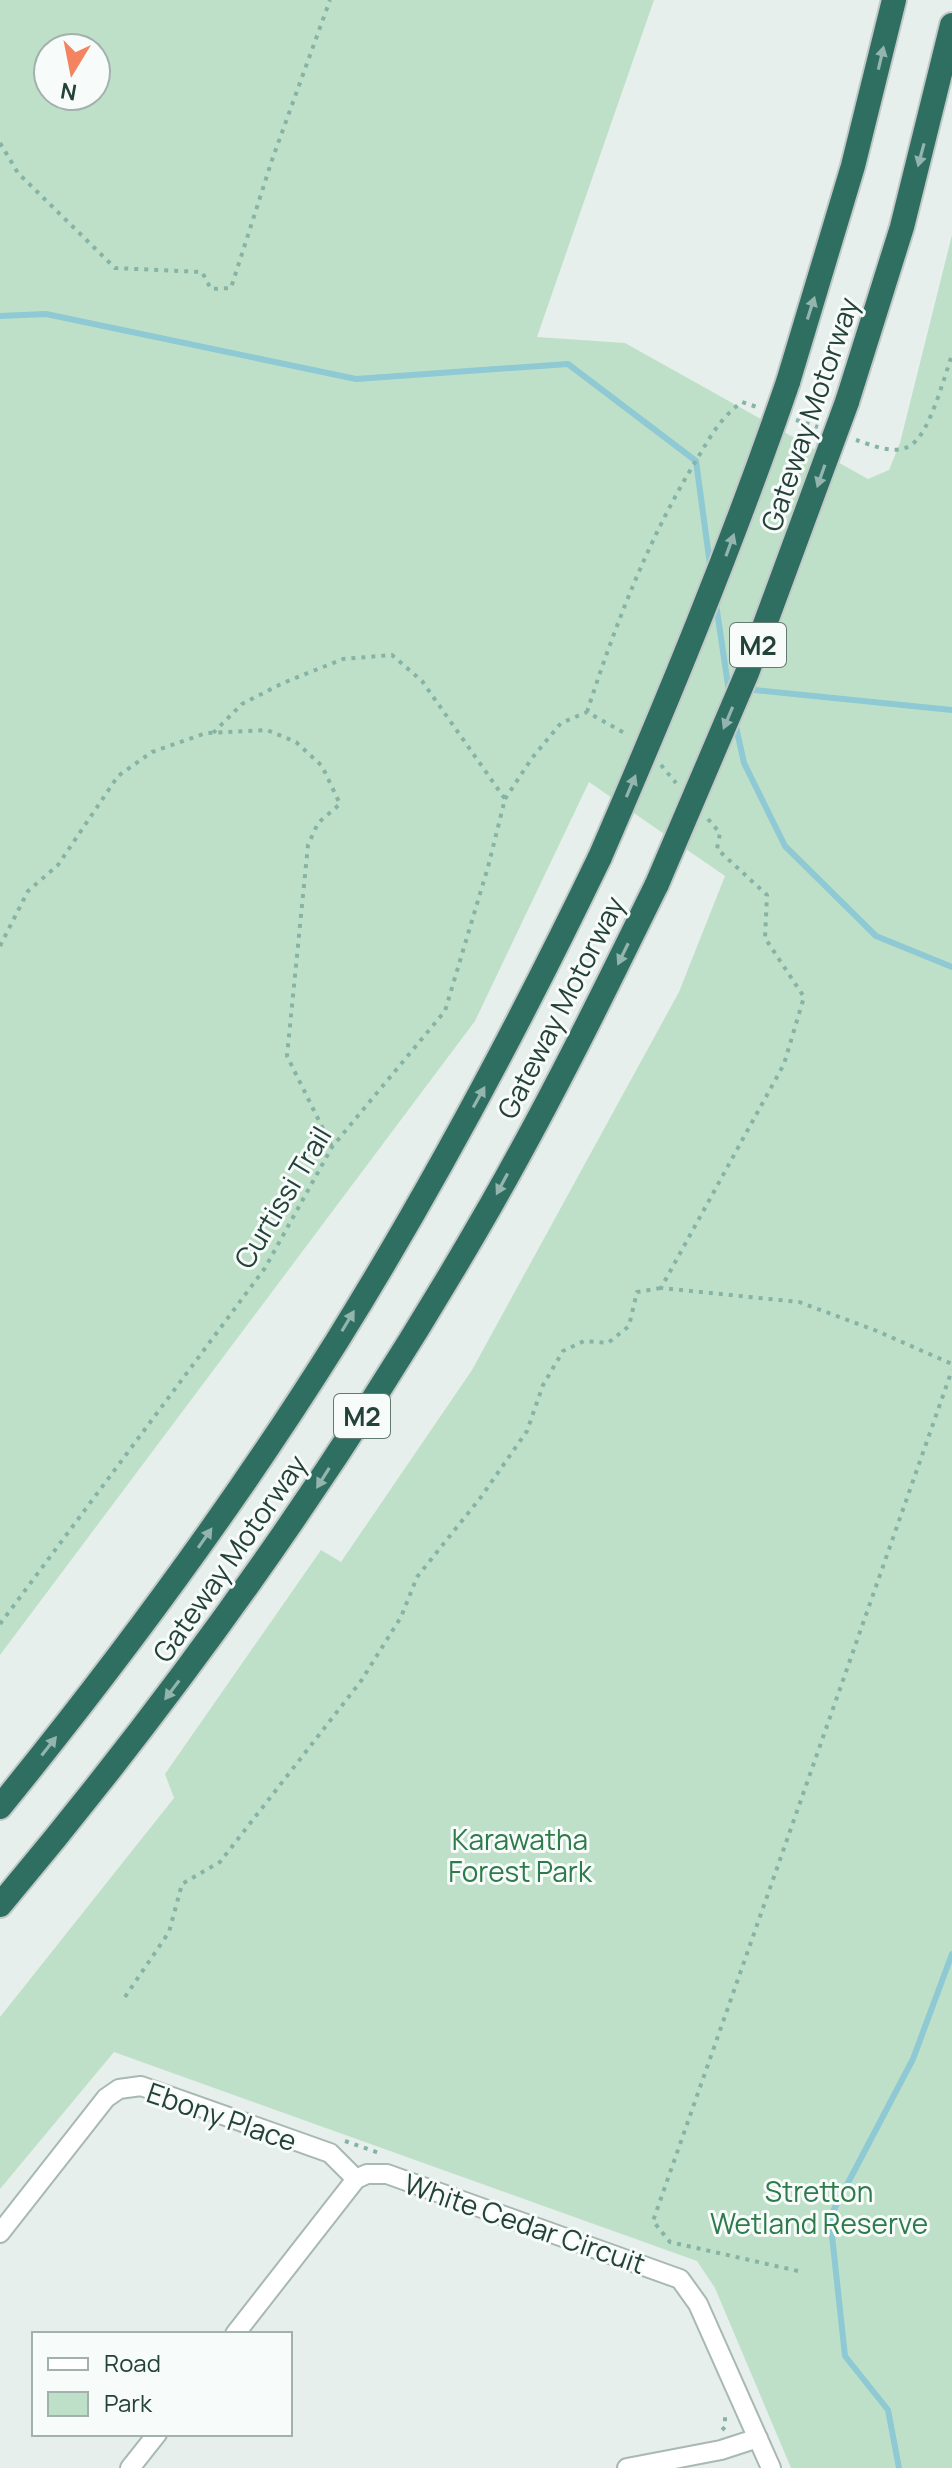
<svg xmlns="http://www.w3.org/2000/svg" width="952" height="2468" font-family="Manrope,sans-serif">
<style>
.green{fill:#bfe0c8;fill-rule:evenodd}
.lines{fill:none;stroke-linecap:round;stroke-linejoin:round}
.stream{stroke:#8ec9d4;stroke-width:6}
.street-casing{stroke:#a8b8b2;stroke-width:22}
.highway-casing{stroke:#c2cac8;stroke-width:28}
.path{stroke:#86b3a5;stroke-width:4;stroke-dasharray:4 6;stroke-linecap:butt}
.street{stroke:#fff;stroke-width:18}
.highway{stroke:#2f6f62;stroke-width:24}
.highway-bridge-casing{stroke:#c2cac8;stroke-width:28;stroke-linecap:butt}
.highway-bridge{stroke:#2f6f62;stroke-width:24}
.oneway{fill:#93b5ae}
.labels{text-anchor:middle;dominant-baseline:central;stroke-width:6;stroke-linejoin:round;paint-order:stroke}
.shield{fill:#f7fbf9;stroke:#637a73;stroke-width:2}
.shield-label{font-size:26px;font-weight:bold;fill:#24423a}
.street-label{font-size:28px;fill:#24423a;stroke:#f7fbf9}
.park-label{font-size:28px;fill:#2d7a4b;stroke:#f7fbf9}
</style>
<rect width="100%" height="100%" fill="#e6efeb"/>
<path class="green" d="M0,0h654l-117,337 88,6 243,136 21,-9 11,-27 52,-208v2233h-161l-76,-180 -18,-27 -583,-209 -114,137v-172l174,-219 -9,-24 156,-224 20,12 131,-192 207,-378 46,-116 -136,-94 -114,239 -475,634zM48,48h48v48h-48z"/>
<g class="lines">
<path class="stream" d="M0,316l46,-2 310,65 212,-15 128,97 14,104
M716,604l13,88
M745,689l207,21
M735,722l9,41 41,83 91,90 76,31
M899,2468l-11,-58 -43,-54 -15,-139 83,-158 39,-105"/>
<defs>
<path id="street" d="M0,2233l106,-135 13,-9 22,-3 189,67 26,26
M235,2334l121,-155 11,-5h20l293,105 18,25 73,164
M130,2468l27,-34
M627,2468l94,-18 37,-12"/>
<path id="highway" d="M788,382l65,-216 41,-166
M847,402l55,-175 50,-202
M0,1807c121,-149 235,-303 337,-466 97,-156 183,-318 263,-484
M0,1905c184,-219 349,-452 491,-700 60,-105 113,-213 166,-321"/>
</defs>
<use href="#street" class="street-casing"/>
<use href="#highway" class="highway-casing"/>
<path class="path" d="M0,143l18,30 97,95 87,4 9,17 20,-1 41,-128 58,-160
M796,420l22,7
M856,440c16,5 39,16 55,5 19,-12 33,-68 41,-90
M587,712c28,-87 62,-175 110,-253 13,-22 24,-42 45,-57l15,5
M661,765l15,18
M505,799l27,-41 29,-35 26,-11 41,23
M708,819l12,14 -3,16 50,46 -2,43 39,59 -20,67 -123,224 138,14 78,29 75,33
M0,946l28,-55 30,-26 60,-89 34,-24 54,-19 61,-3 29,12 26,24 18,38 -22,19 -10,22 -21,211 45,91
M0,1624l265,-356 67,-121 113,-136 43,-144 17,-68 -83,-118 -30,-26 -49,4 -60,24 -41,21 -29,29
M125,1997l44,-65 13,-48 38,-22 141,-181 40,-64 16,-40 64,-80 46,-66 16,-46 20,-34 21,-10 24,2 21,-17 8,-34 24,-4
M345,2141l37,13
M798,2271l-128,-29 -17,-21 299,-851
M722,2430l3,-3v-15"/>
<use href="#street" class="street"/>
<use href="#highway" class="highway"/>
<defs>
<path id="highway-bridge" d="M600,857c68,-157 132,-312 188,-475
M657,884l90,-211 100,-271"/>
</defs>
<use href="#highway-bridge" class="highway-bridge-casing"/>
<use href="#highway-bridge" class="highway-bridge"/>
</g>
<defs><path id="oneway-solid" d="M-6-.8H1V-3.2L6.5 0L1 3.2V.8H-6Z" transform="scale(2)"/></defs>
<g class="oneway">
<use href="#oneway-solid" transform="translate(881 58) rotate(-77)"/>
<use href="#oneway-solid" transform="translate(921 155) rotate(105)"/>
<use href="#oneway-solid" transform="translate(811 308) rotate(-72)"/>
<use href="#oneway-solid" transform="translate(821 476) rotate(109)"/>
<use href="#oneway-solid" transform="translate(730 545) rotate(-70)"/>
<use href="#oneway-solid" transform="translate(728 718) rotate(113)"/>
<use href="#oneway-solid" transform="translate(631 786) rotate(-67)"/>
<use href="#oneway-solid" transform="translate(623 954) rotate(116)"/>
<use href="#oneway-solid" transform="translate(479 1097) rotate(-61)"/>
<use href="#oneway-solid" transform="translate(502 1184) rotate(118)"/>
<use href="#oneway-solid" transform="translate(348 1321) rotate(-59)"/>
<use href="#oneway-solid" transform="translate(323 1478) rotate(122)"/>
<use href="#oneway-solid" transform="translate(205 1538) rotate(-55)"/>
<use href="#oneway-solid" transform="translate(172 1690) rotate(127)"/>
<use href="#oneway-solid" transform="translate(49 1746) rotate(-52)"/>
</g>
<g class="labels">
<g class="shield">
<rect x="730" y="623" width="56" height="44" rx="6"/>
<rect x="334" y="1394" width="56" height="44" rx="6"/>
</g>
<g class="shield-label">
<text x="758" y="645">M2</text>
<text x="362" y="1416">M2</text>
</g>
<g class="street-label">
<text transform="translate(809 414) rotate(-71)">Gateway Motorway</text>
<text transform="translate(560 1007) rotate(-63)">Gateway Motorway</text>
<text transform="translate(282 1197) rotate(-59)">Curtissi Trail</text>
<text transform="translate(229 1558) rotate(-55)">Gateway Motorway</text>
<text transform="translate(222 2116) rotate(19)">Ebony Place</text>
<text transform="translate(525 2223) rotate(19)">White Cedar Circuit</text>
</g>
<g class="park-label">
<text x="520" y="1839">Karawatha<tspan x="520" dy="32">Forest Park</tspan></text>
<text x="819" y="2191">Stretton<tspan x="819" dy="32">Wetland Reserve</tspan></text>
</g>
</g>
<rect x="32" y="2332" width="260" height="104" fill="#f7fbf9" stroke="#a3b1ad" stroke-width="2"/>
<rect x="48" y="2358" width="40" height="12" fill="#ffffff" stroke="#a3b1ad" stroke-width="2"/>
<text x="104" y="2372" font-size="24" fill="#24423a">Road</text>
<rect x="48" y="2392" width="40" height="24" fill="#bfe0c8" stroke="#a3b1ad" stroke-width="2"/>
<text x="104" y="2412" font-size="24" fill="#24423a">Park</text>
<g transform="translate(72 72) rotate(190)"><circle r="38" fill="#f7fbf9" stroke="#a3b1ad" stroke-width="2"/>
<path d="M0-6L14 30L0 20L-14 30Z" fill="#f4845f"/>
<text y="-12" font-size="22" font-weight="bold" text-anchor="middle" fill="#24423a">N</text>
</g>
</svg>
